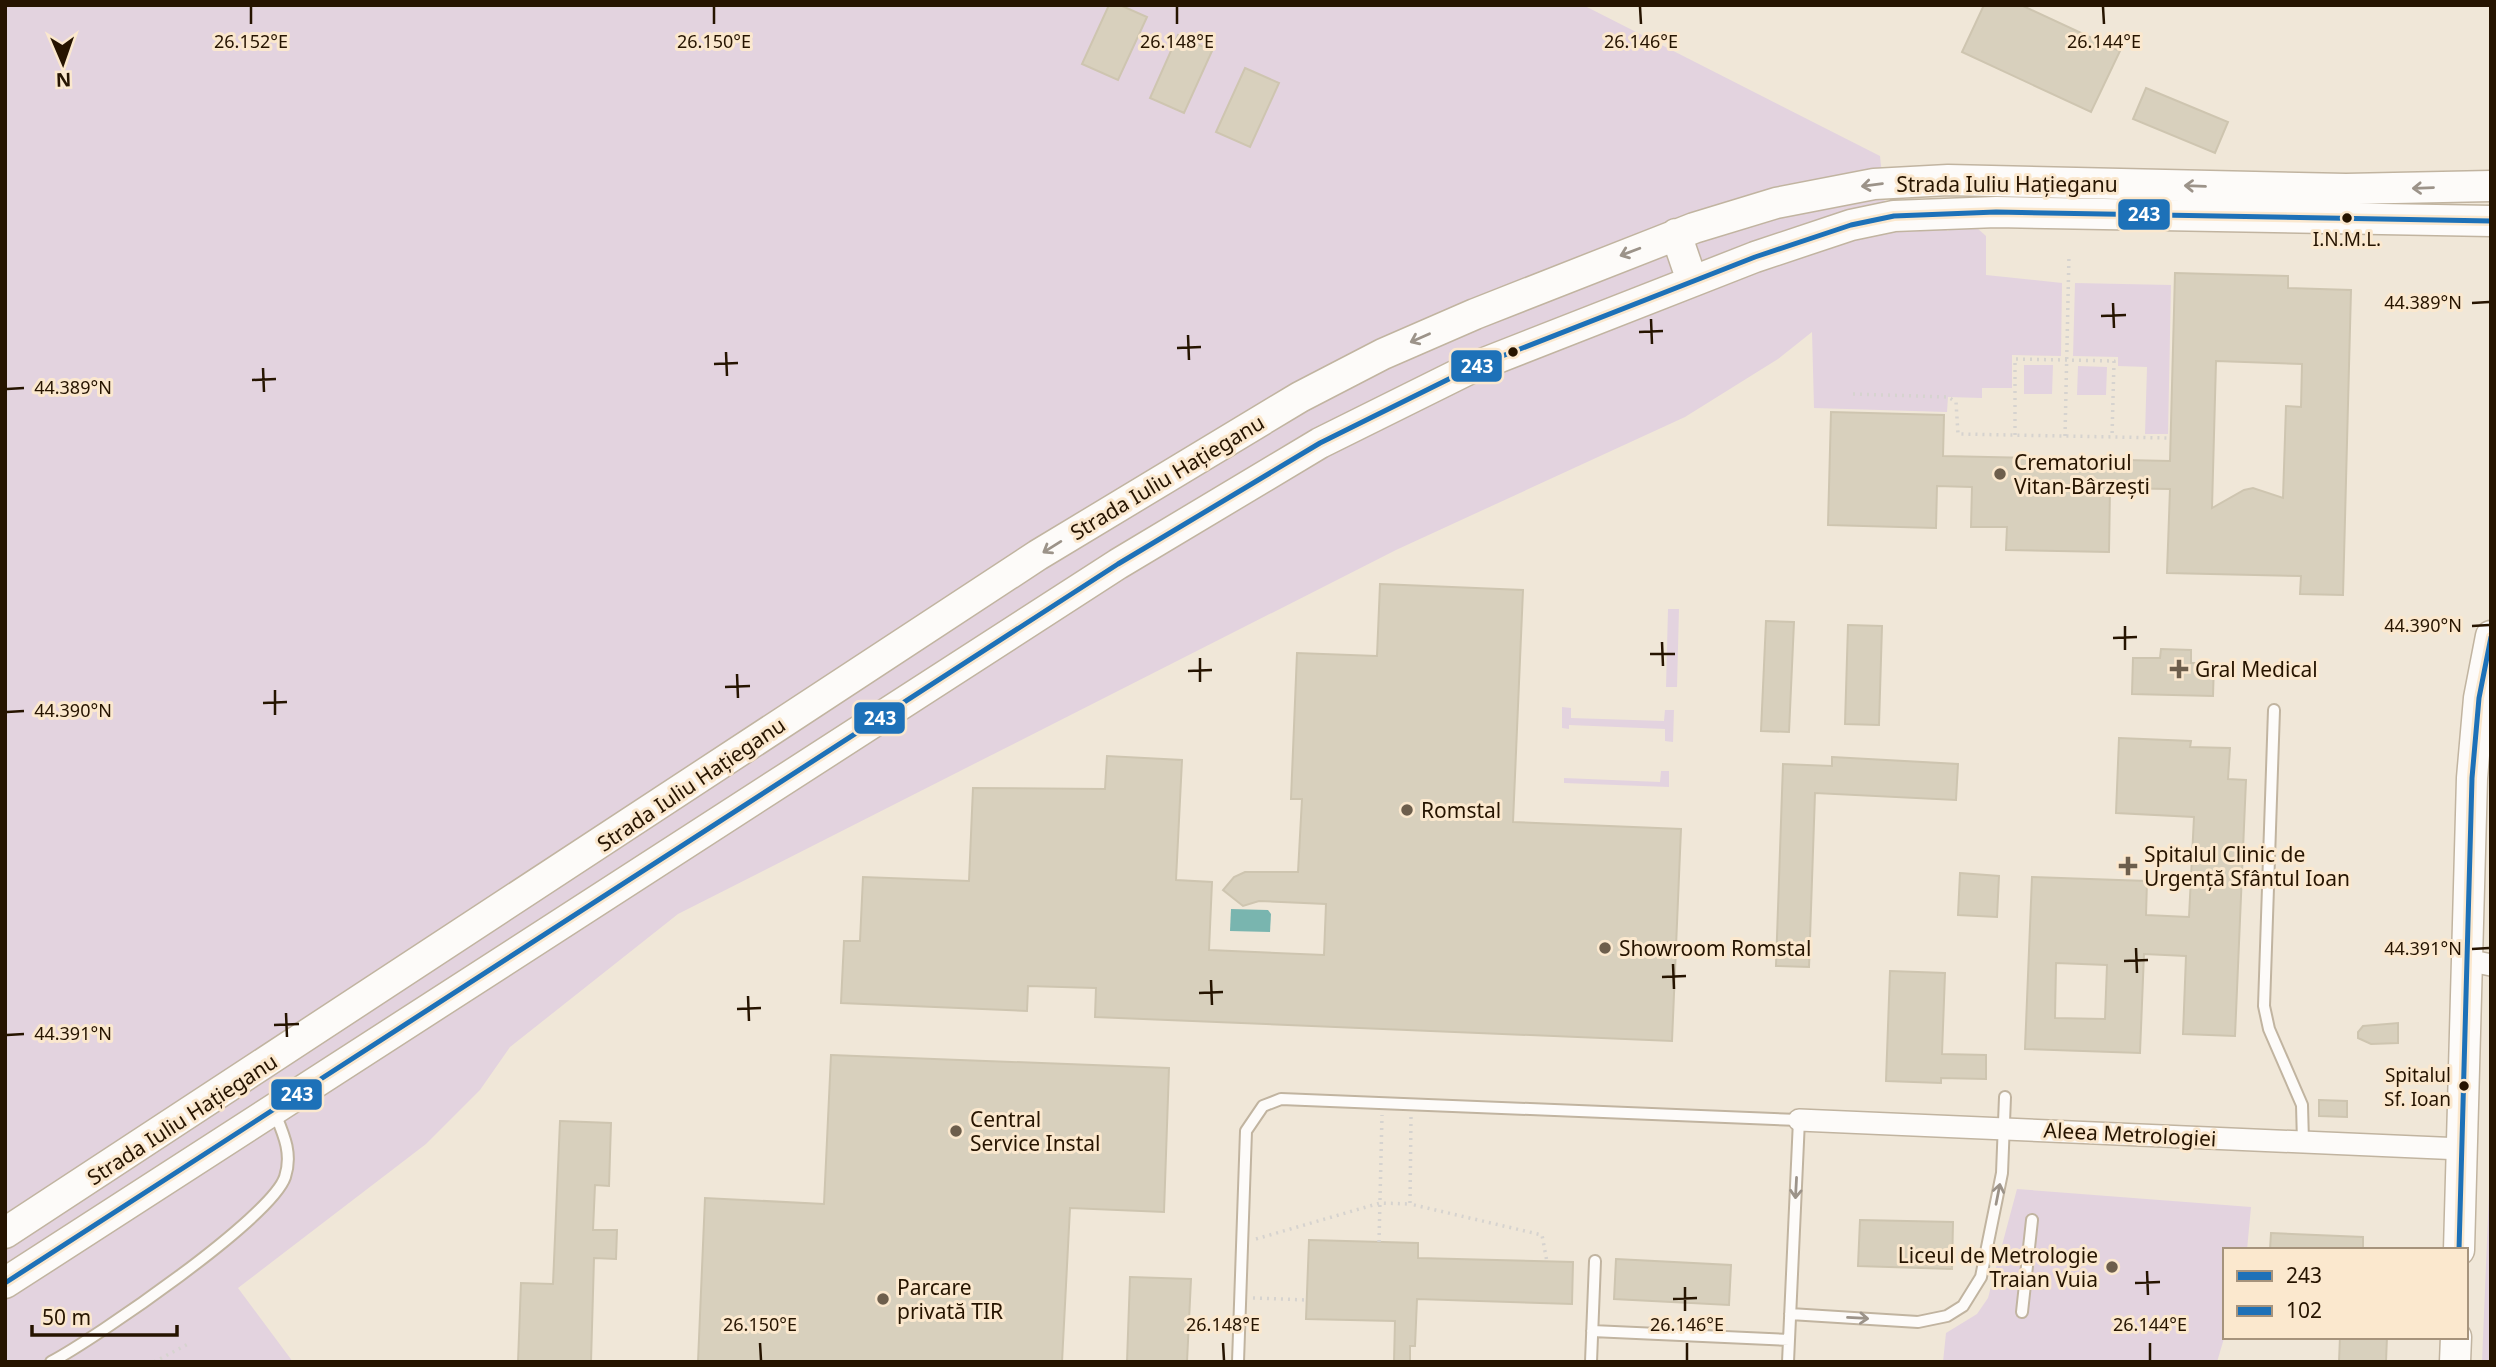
<svg xmlns="http://www.w3.org/2000/svg" width="2496" height="1367" font-family="'Noto Sans',sans-serif">
<style>
.green{fill:#e3d3df}
.water{fill:#79b5af}
.building{fill:#d8d0bd;stroke:#cec5b0;stroke-width:2;fill-rule:evenodd}
.lines{fill:none;stroke-linecap:round;stroke-linejoin:round}
.service-casing{stroke:#c1b4a0;stroke-width:14}
.minor-casing{stroke:#c1b4a0;stroke-width:24}
.secondary-casing{stroke:#c1b4a0;stroke-width:33}
.path{stroke:#d6d3cf;stroke-width:3.5;stroke-dasharray:2 5;stroke-linecap:butt}
.service{stroke:#fdfbf9;stroke-width:10}
.minor{stroke:#fdfbf9;stroke-width:21}
.secondary{stroke:#fdfbf9;stroke-width:30}
.bus-1-casing{stroke:#fbe8ce;stroke-width:10}
.bus-2-casing{stroke:#fbe8ce;stroke-width:10}
.bus-1{stroke:#1d71b8;stroke-width:5}
.bus-2{stroke:#1d71b8;stroke-width:5}
.oneway{stroke:#9c9389}
.ticks{fill:none;stroke:#261400;stroke-width:2.5}
.bus-dot{fill:#261400;stroke:#fbe8ce;stroke-width:2.5}
.poi-dot{fill:#6d5e4c;stroke:#fbe8ce;stroke-width:2.5}
.labels{text-anchor:middle;dominant-baseline:central;stroke-width:6;stroke-linejoin:round;paint-order:stroke}
.bus-label{font-size:19px;fill:#261400;stroke:#fbe8ce}
.street-label{font-size:21px;fill:#261400;stroke:#fbe8ce}
.poi-label{font-size:21px;fill:#261400;stroke:#fbe8ce;text-anchor:start}
.ticks-label{font-size:18px;text-anchor:middle;fill:#261400;stroke:#fbe8ce;stroke-width:6;stroke-linejoin:round;paint-order:stroke}
.line-badge{stroke:#fbe8ce;stroke-width:2.5}
.badge-label{font-size:19px;text-anchor:middle;font-weight:bold;fill:#fff}
</style>
<rect width="100%" height="100%" fill="#f0e7d8"/>
<path class="green" d="M5,5h1578l297,151 8,76 58,-6 1,5 11,-4 19,1 9,8v39l76,8 -1,73 -49,-1v33h-30v10l-34,-1 -1,15 -133,-4 -2,-76 -34,27 -93,58 -289,133 -718,364 -168,133 -30,43 -54,54 -188,144 55,74h-288z
M2075,283l96,2 -3,149h-23l2,-67 -29,-1v-9l-45,-1z
M2024,365h29l-1,29h-28z
M2078,366l29,1 -1,28h-29z
M1668,609h11l-2,78h-11z
M1562,707l9,1v10l93,3 1,-11h9l-1,32 -8,-1v-12l-96,-4v4l-7,-1z
M1661,771h8v16l-105,-4v-5l96,4z
M2491,1144v218h-9z
M2017,1189l234,18 -4,43h-22v85l-8,27h-274l3,-29 31,-19 11,-16z"/>
<path class="water" d="M1231,909l37,1 3,4 -1,18 -40,-1z"/>
<path class="building" d="M1109,5h11l27,12 -29,63 -36,-16z
M1984,5h37l99,46 -29,61 -129,-60z
M1178,35l34,16 -28,62 -34,-15z
M1245,68l34,15 -29,64 -34,-15z
M2146,88l82,34 -13,31 -82,-34z
M2175,273l113,3v12l63,2 -8,305 -43,-1 1,-18 -134,-3 3,-84 -60,-1 -1,64 -103,-2 1,-23h-36l1,-40 -35,-1 -1,42 -108,-3 3,-113 113,3 -1,41 227,5zM2216,361l86,3 -1,43 -15,-1 -3,92 -30,-10 -9,2 -32,18z
M1380,584l143,6 -10,232 168,7 -9,212 -577,-24 1,-29 -68,-2 -1,25 -186,-8 3,-62h16l3,-64 106,4 4,-93 132,1 2,-33 75,4 -6,120 36,2 -3,68 115,5 2,-51 -67,-3 -16,5 -20,-16 11,-13 11,-5h53l4,-73h-11l6,-146 80,3z
M1766,621l28,1 -5,110 -28,-1z
M1848,625l34,1 -3,99 -34,-1z
M2161,649l30,1v13h23l-1,33 -81,-2 1,-36h27z
M2119,738l72,3 -1,6 40,1 -2,31 18,1 -11,256 -52,-2 3,-78 -42,-2 -4,99 -115,-4 7,-172 115,4 -1,34 43,2 5,-100 -78,-4zM2056,963l51,2 -2,54 -50,-1z
M1832,757l126,7 -2,36 -141,-7 -6,174 -33,-1 7,-202 49,2z
M1960,873l39,3 -2,41 -39,-2z
M1890,971l55,2 -3,81 44,1v24l-45,-1v5l-55,-2z
M2398,1023v20l-27,1 -13,-6v-6l5,-6z
M831,1055l338,13 -5,144 -94,-4 -8,154h-364l7,-164 119,6z
M2319,1100l28,1v16l-28,-1z
M560,1121l51,2 -2,63 -14,-1 -2,45h24l-1,29 -22,-1 -3,104h-73l3,-79 32,1z
M1860,1220l93,2 -1,47 -94,-3z
M2271,1233l92,4v13h-93z
M1309,1240l109,3v15l155,4 -1,42 -155,-5 -2,47h-5v16h-16l1,-41 -89,-2z
M1616,1259l115,6 -2,40 -115,-6z
M1130,1277l61,2 -4,83h-60z
M2340,1337h47l-1,25h-47z"/>
<g class="lines">
<defs>
<path id="service" d="M2274,710l-10,296 5,23 33,76 1,37
M2022,1312l10,-92
M1790,1314l128,8 29,-6 16,-10 18,-29 21,-104 3,-76
M1592,1331l197,9
M51,1362c45,-24 220,-144 234,-185 8,-24 -2,-44 -11,-66
M1238,1362l8,-231 17,-25 18,-7 518,21 -11,242
M1591,1362l4,-101"/>
<path id="minor" d="M2467,960l24,5
M1799,1120l663,29"/>
<path id="secondary" d="M1676,234l16,47
M5,1233l1033,-678 262,-158 83,-43 92,-40 219,-86 82,-25 98,-19 74,-4 398,9 145,-3
M2459,1250l13,-472 7,-80 12,-62
M5,1283l1113,-719 202,-121 149,-74 286,-112 96,-32 43,-9 102,-4 495,9
M2455,1362l1,-25"/>
</defs>
<use href="#service" class="service-casing"/>
<use href="#minor" class="minor-casing"/>
<use href="#secondary" class="secondary-casing"/>
<path class="path" d="M5,8l3,-3
M1853,394l95,3 8,5 2,32 210,4
M2015,435v-76l99,2 -2,76
M2065,436l4,-182
M1411,1117l-1,87 132,31 5,27
M1256,1239l124,-36 30,1
M1379,1242l3,-127
M1253,1298l54,2
M154,1362l34,-18"/>
<use href="#service" class="service"/>
<use href="#minor" class="minor"/>
<use href="#secondary" class="secondary"/>
<defs>
<path id="bus-1" d="M5,1283l1113,-719 202,-121 149,-74 286,-112 96,-32 43,-9 102,-4 495,9"/>
<path id="bus-2" d="M2459,1250l13,-472 7,-80 12,-61"/>
</defs>
<use href="#bus-1" class="bus-1-casing"/>
<use href="#bus-2" class="bus-2-casing"/>
<use href="#bus-1" class="bus-1"/>
<use href="#bus-2" class="bus-2"/>
</g>
<defs><path id="oneway-shaft" d="M-6 0H5M1.5-3L5.5 0L1.5 3" fill="none" stroke-width="1.6" stroke-linecap="round" stroke-linejoin="round" transform="scale(1.75)"/></defs>
<g class="oneway">
<use href="#oneway-shaft" transform="translate(1872 185) rotate(173)"/>
<use href="#oneway-shaft" transform="translate(2195 186) rotate(-178)"/>
<use href="#oneway-shaft" transform="translate(2423 188) rotate(178)"/>
<use href="#oneway-shaft" transform="translate(1630 252) rotate(159)"/>
<use href="#oneway-shaft" transform="translate(1420 338) rotate(156)"/>
<use href="#oneway-shaft" transform="translate(1052 547) rotate(148)"/>
<use href="#oneway-shaft" transform="translate(1796 1188) rotate(93)"/>
<use href="#oneway-shaft" transform="translate(1998 1194) rotate(-79)"/>
<use href="#oneway-shaft" transform="translate(1858 1318) rotate(3)"/>
</g>
<path class="ticks" d="M251,7v17M714,7v17M1177,7v17M1640,7l1,17M2103,7l1,17M2113,303l1,25M2472,303l17,-1M2101,316l25,-1M1651,319l1,25M1639,332l24,-1M1188,335l1,25M1177,348l24,-1M726,352l1,24M714,364l24,-1M263,368l1,24M252,380l24,-1M7,389l17,-1M2125,626v24M2472,626l17,-1M2113,638l24,-1M1662,642l1,24M1650,654h25M1200,658v24M1188,671l24,-1M737,674l1,24M725,687l25,-1M275,690v25M263,703l24,-1M7,712l17,-1M2136,948l1,25M2472,949l17,-1M2124,961l24,-1M1673,964l1,25M1662,977l24,-1M1211,980l1,25M1199,993l24,-1M748,996l1,25M737,1009l24,-1M286,1013l1,24M274,1025l25,-1M7,1035l17,-1M2147,1271l1,24M2135,1283l25,-1M1685,1287v24M1673,1299l24,-1M760,1343l1,17M1223,1343l1,17M1687,1343v17M2150,1343v17"/>
<g class="bus-dot">
<circle cx="2347" cy="218" r="6"/>
<circle cx="1513" cy="352" r="6"/>
<circle cx="2464" cy="1086" r="6"/>
</g>
<g class="poi-dot">
<circle cx="2000" cy="474" r="7"/>
<path d="M2175.5 658.5h7v7h7v7h-7v7h-7v-7h-7v-7h7z"/>
<circle cx="1407" cy="810" r="7"/>
<path d="M2124.5 855.5h7v7h7v7h-7v7h-7v-7h-7v-7h7z"/>
<circle cx="1605" cy="948" r="7"/>
<circle cx="956" cy="1131" r="7"/>
<circle cx="2112" cy="1267" r="7"/>
<circle cx="883" cy="1299" r="7"/>
</g>
<g class="labels">
<g class="bus-label">
<text x="2347" y="239">I.N.M.L.</text>
<text x="2451" y="1075" text-anchor="end">Spitalul<tspan x="2451" dy="24">Sf. Ioan</tspan></text>
</g>
<g class="street-label">
<text x="2007" y="184">Strada Iuliu Hațieganu</text>
<text transform="translate(1167 477) rotate(-31)">Strada Iuliu Hațieganu</text>
<text transform="translate(691 784) rotate(-34)">Strada Iuliu Hațieganu</text>
<text transform="translate(182 1119) rotate(-33)">Strada Iuliu Hațieganu</text>
<text transform="translate(2130 1134) rotate(3)">Aleea Metrologiei</text>
</g>
<g class="poi-label">
<text x="2014" y="462">Crematoriul<tspan x="2014" dy="24">Vitan-Bârzești</tspan></text>
<text x="2195" y="669">Gral Medical</text>
<text x="1421" y="810">Romstal</text>
<text x="2144" y="854">Spitalul Clinic de<tspan x="2144" dy="24">Urgență Sfântul Ioan</tspan></text>
<text x="1619" y="948">Showroom Romstal</text>
<text x="970" y="1119">Central<tspan x="970" dy="24">Service Instal</tspan></text>
<text x="2098" y="1255" text-anchor="end">Liceul de Metrologie<tspan x="2098" dy="24">Traian Vuia</tspan></text>
<text x="897" y="1287">Parcare<tspan x="897" dy="24">privată TIR</tspan></text>
</g>
</g>
<g class="ticks-label">
<text x="251" y="48">26.152°E</text>
<text x="714" y="48">26.150°E</text>
<text x="1177" y="48">26.148°E</text>
<text x="1641" y="48">26.146°E</text>
<text x="2104" y="48">26.144°E</text>
<text x="2423" y="309">44.389°N</text>
<text x="73" y="394">44.389°N</text>
<text x="2423" y="632">44.390°N</text>
<text x="73" y="717">44.390°N</text>
<text x="2423" y="955">44.391°N</text>
<text x="73" y="1040">44.391°N</text>
<text x="760" y="1331">26.150°E</text>
<text x="1223" y="1331">26.148°E</text>
<text x="1687" y="1331">26.146°E</text>
<text x="2150" y="1331">26.144°E</text>
</g>
<g class="line-badge">
<rect x="2117" y="198" width="54" height="33" rx="7" fill="#1d71b8"/>
<rect x="1450" y="349" width="53" height="34" rx="7" fill="#1d71b8"/>
<rect x="853" y="701" width="53" height="34" rx="7" fill="#1d71b8"/>
<rect x="270" y="1078" width="53" height="33" rx="7" fill="#1d71b8"/>
</g>
<g class="badge-label">
<text x="2144" y="221">243</text>
<text x="1477" y="373">243</text>
<text x="880" y="725">243</text>
<text x="297" y="1101">243</text>
</g>
<rect width="2496" height="1367" fill="none" stroke="#261400" stroke-width="14"/>
<rect x="2223" y="1248" width="245" height="91" fill="#fbe8ce" stroke="#a6937c" stroke-width="2"/>
<rect x="2237" y="1271" width="35" height="10" fill="#1d71b8" stroke="#a6937c" stroke-width="2"/>
<text x="2286" y="1283" font-size="21" fill="#261400">243</text>
<rect x="2237" y="1306" width="35" height="10" fill="#1d71b8" stroke="#a6937c" stroke-width="2"/>
<text x="2286" y="1318" font-size="21" fill="#261400">102</text>
<g transform="translate(63 63) rotate(178)" stroke="#fbe8ce" stroke-width="5" paint-order="stroke">
<path d="M0-5L12 26L0 18L-12 26Z" fill="#261400"/>
<text y="-10" font-size="19" font-weight="bold" text-anchor="middle" fill="#261400">N</text>
</g>
<path d="M32 1325v10h145v-10" fill="none" stroke="#261400" stroke-width="3.5"/>
<text x="42" y="1325" font-size="21" fill="#261400" stroke="#fbe8ce" stroke-width="5" paint-order="stroke">50 m</text>
</svg>
